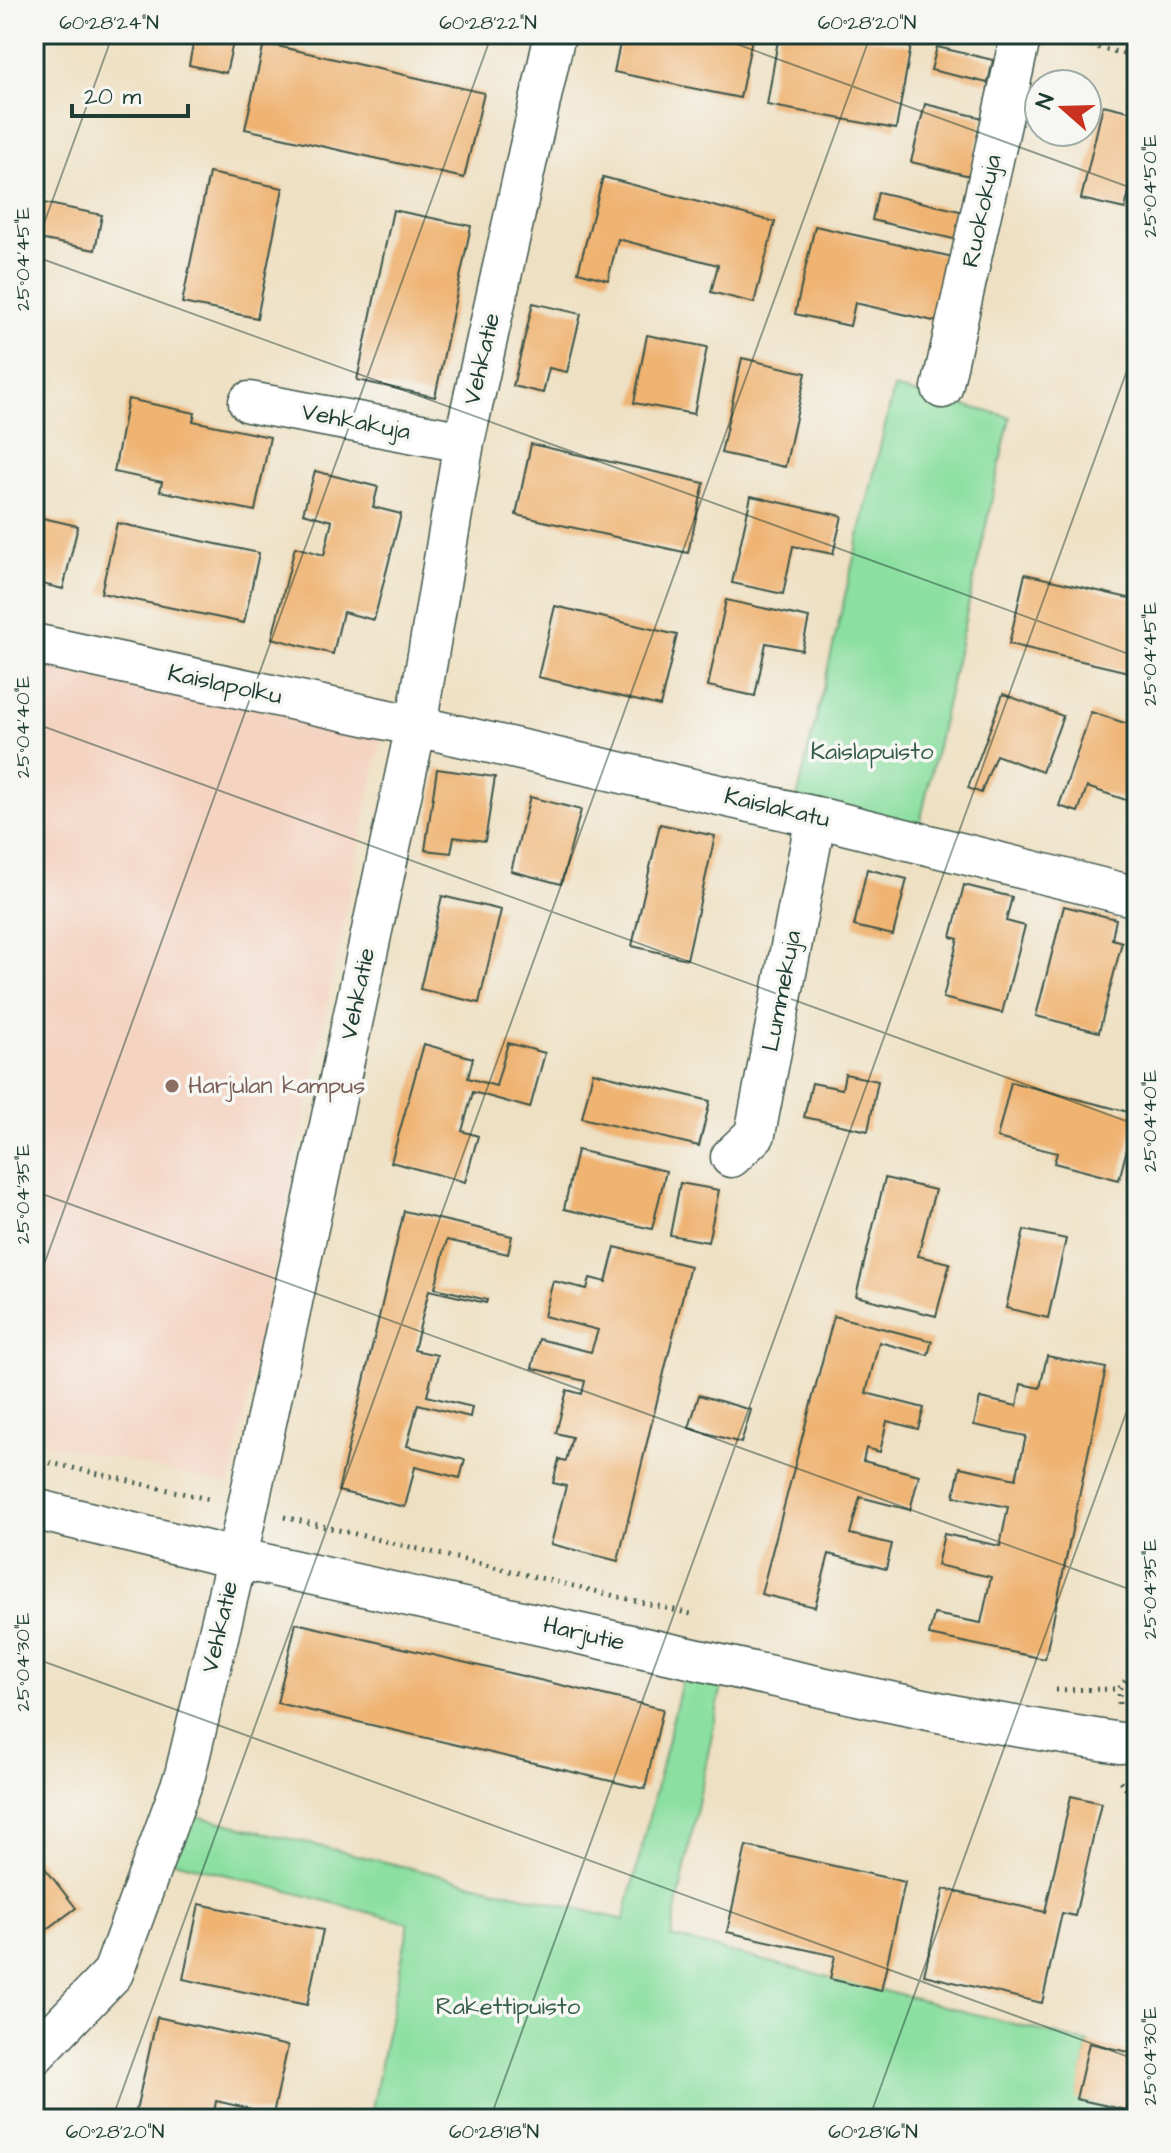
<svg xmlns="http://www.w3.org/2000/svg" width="1171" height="2153" font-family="'Architects Daughter',sans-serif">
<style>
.built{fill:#f4d3c1}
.green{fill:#8bdfa0;stroke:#558e6a;stroke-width:2}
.building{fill:#efb372}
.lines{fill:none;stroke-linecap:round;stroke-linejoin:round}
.minor-casing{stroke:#3e5549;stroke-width:43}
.path{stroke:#3e5549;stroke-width:5;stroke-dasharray:2 6;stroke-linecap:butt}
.minor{stroke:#fff;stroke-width:40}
.ticks{fill:none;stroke:#1f3d34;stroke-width:2;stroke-opacity:0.45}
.education-dot{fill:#8d6e63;stroke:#f6f6f2;stroke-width:3}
.labels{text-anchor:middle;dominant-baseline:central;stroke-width:7;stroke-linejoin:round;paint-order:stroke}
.street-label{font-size:24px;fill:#1f3d34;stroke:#f6f6f2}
.park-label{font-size:24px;fill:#355d4a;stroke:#f6f6f2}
.education-label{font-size:24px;fill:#785e54;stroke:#f6f6f2;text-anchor:start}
.neatline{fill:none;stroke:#1f3d34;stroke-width:3}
.ticks-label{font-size:20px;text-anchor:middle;fill:#1f3d34}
</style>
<rect width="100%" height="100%" fill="#f6f6f2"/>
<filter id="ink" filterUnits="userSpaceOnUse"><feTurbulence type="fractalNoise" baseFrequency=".0125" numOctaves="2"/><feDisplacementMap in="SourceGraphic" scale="16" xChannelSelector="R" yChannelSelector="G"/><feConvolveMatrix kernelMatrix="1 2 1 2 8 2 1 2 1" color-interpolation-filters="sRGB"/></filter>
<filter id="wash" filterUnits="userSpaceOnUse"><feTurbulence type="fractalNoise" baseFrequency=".006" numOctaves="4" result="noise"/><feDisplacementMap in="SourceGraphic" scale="32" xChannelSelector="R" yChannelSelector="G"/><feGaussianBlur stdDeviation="1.8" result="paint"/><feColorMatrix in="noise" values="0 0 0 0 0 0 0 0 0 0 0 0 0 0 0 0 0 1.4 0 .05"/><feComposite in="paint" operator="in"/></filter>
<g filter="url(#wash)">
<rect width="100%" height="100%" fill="#eee0c2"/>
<path class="built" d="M34,663l348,70 -152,752 -196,-45z"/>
<path class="green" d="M894,388l116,29 -92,415 -122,-29z
M683,1677l39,8 -51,252 418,106 -12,56 41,10 -2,10h-746l39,-196 -242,-64 17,-46 440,107z"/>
<g id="blocks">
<path class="building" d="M195,34h40l-9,39 -37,-8z
M622,34h131l-13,64 -126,-26z
M779,34h68l64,12 -15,83 -129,-24z
M264,43l220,50 -20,85 -219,-49z
M937,47l56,13 -5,23 -57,-13z
M925,104l58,14 -13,58 -59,-14z
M1103,105l34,8v71l-6,-1 -6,26 -44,-10z
M209,173l74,15 -26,130 -75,-15z
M603,177l172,45 -21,81 -43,-11 7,-27 -100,-26 -10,41 -30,-8z
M878,192l86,20 -6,28 -86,-20z
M34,201l68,14 -7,35 -61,-12z
M393,210l78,16 -36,171 -78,-17z
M815,226l138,31 -15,65 -83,-19 -5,23 -55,-12z
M533,303l48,11 -14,58 -18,-4 -6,25 -30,-7z
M647,335l60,12 -13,67 -60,-11z
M742,358l64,15 -21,94 -64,-14z
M34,364l10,2 -6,31h-4z
M128,399l67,14 -2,8 77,16 -15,74 -95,-20 2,-9 -48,-10z
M531,444l173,39 -16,70 -172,-38z
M315,471l63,16 -5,20 28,7 -27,106 -31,-8 -10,42 -61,-16 23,-91 29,8 8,-34 -29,-8z
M751,496l91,20 -9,38 -40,-8 -10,48 -51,-11z
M34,516l44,10 -15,63 -29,-7z
M117,523l142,30 -15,70 -143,-30z
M1025,574l112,26v74l-128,-30z
M726,600l83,18 -7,32 -36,-7 -11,53 -47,-10z
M555,606l122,29 -17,71 -122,-29z
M1003,694l60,22 -21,56 -46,-17 -15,38 -13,-5z
M1091,712l46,15v49l-8,25 -42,-14 -9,25 -19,-6z
M437,769l58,8 -10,64 -31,-4 -3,16 -26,-3z
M530,797l51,13 -20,74 -50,-13z
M660,824l55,12 -28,123 -55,-13z
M867,869l40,10 -14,56 -39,-9z
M964,885l48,12 -6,24 19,5 -23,87 -59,-15 15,-59 -7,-2z
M442,896l59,14 -22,93 -59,-14z
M1064,906l52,13 -4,20 10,3 -23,90 -63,-16z
M1136,1005h1v30l-8,-2z
M508,1043l37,10 -15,55 -57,-16 -11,39 16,5 -13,46 -74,-20 33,-118 49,14 -5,20 28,8z
M593,1072l117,29 -11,45 -117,-28z
M845,1074l33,7 -10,50 -64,-14 8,-34 30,6z
M1011,1082l125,32 -17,66 -65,-17 3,-10 -60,-15z
M577,1150l89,21 -14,58 -88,-20z
M885,1178l50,12 -17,66 32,7 -14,53 -80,-20z
M680,1183l39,7 -11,52 -38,-7z
M404,1211l108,25 -4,18 -61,-14 -12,48 52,12 -1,3 -57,-13 -15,60 23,5 -10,41 45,11 -2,10 -52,-13 -11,42 58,14 -5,18 -45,-11 -10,40 -67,-16z
M1024,1230l42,9 -18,79 -42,-10z
M615,1247l75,19 -72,295 -67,-17 15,-58 -13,-3 6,-24 7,2 6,-24 -16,-4 11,-43 15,4 3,-13 -53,-13 7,-29 52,13 7,-22 -54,-14 9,-35 34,8 3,-11 16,4z
M834,1316l98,25 -4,14 -49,-13 -13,51 58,15 -6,21 -31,-8 -7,31 -14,-4 -3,13 56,14 -9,35 -50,-13 -10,37 42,10 -6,25 -57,-15 -14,53 -54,-13z
M1047,1356l59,12 -61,291 -116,-24 5,-21 47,9 10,-46 -54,-12 7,-31 56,12 8,-39 -54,-11 6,-29 56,12 10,-43 -52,-11 6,-27 37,8 4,-22 19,4z
M699,1395l52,15 -10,33 -52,-15z
M296,1623l367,86 -18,80 -368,-86z
M1071,1796l30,7 -26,113 -13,-3 -20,90 -118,-28 20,-86 101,23z
M746,1846l159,36 -24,109 -51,-12 5,-23 -108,-24z
M34,1854l42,54 -42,31z
M199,1904l124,26 -16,75 -124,-26z
M157,2017l131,29 -15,68 -57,-13 -3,18h-79z
M1089,2043l48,11v49l-2,9 -59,-13z"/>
</g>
</g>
<g filter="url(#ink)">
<use href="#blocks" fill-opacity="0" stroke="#3e5549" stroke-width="2"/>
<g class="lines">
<defs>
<path id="minor" d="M942,388l79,-354
M249,402l215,40
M34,644l382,82 400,91 321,80
M731,1157l24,-23 61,-317
M34,1509l180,44 657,145 101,21 148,24 17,-1
M34,2055l79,-82 72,-198 52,-218 179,-831 48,-284 91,-408"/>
</defs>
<use href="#minor" class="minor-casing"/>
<path class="path" d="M1059,38l78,19
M34,1459l178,41
M284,1517l407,97
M1056,1690l63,-1
M1119,1704v-15l18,-26
M1120,1781l17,22"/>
<use href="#minor" class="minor"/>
</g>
</g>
<path class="ticks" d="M709,34l428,156M34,251l79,-217M34,256l1103,401M34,723l1103,402M34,1191l1103,401M34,1292l458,-1258M34,1658l1103,402M112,2119l759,-2085M490,2119l647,-1776M869,2119l268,-736"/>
<circle class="education-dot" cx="172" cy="1086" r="8"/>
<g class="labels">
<g class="street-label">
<text transform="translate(982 211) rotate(-78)">Ruokokuja</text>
<text transform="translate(482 359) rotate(-77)">Vehkatie</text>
<text transform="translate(356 422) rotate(11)">Vehkakuja</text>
<text transform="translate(225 685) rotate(12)">Kaislapolku</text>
<text transform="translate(777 808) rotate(13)">Kaislakatu</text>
<text transform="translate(782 991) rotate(-79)">Lummekuja</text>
<text transform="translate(358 994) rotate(-78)">Vehkatie</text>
<text transform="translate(220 1627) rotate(-77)">Vehkatie</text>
<text transform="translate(584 1634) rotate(13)">Harjutie</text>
</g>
<g class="park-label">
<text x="872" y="752">Kaislapuisto</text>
<text x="508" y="2007">Rakettipuisto</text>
</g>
<g class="education-label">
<text x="188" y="1086">Harjulan kampus</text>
</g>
</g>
<rect width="1171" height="2153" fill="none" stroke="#f6f6f2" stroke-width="88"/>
<g transform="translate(1063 108) rotate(290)"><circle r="38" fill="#f6f6f2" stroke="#a0aca6" stroke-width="2"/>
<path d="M0-6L14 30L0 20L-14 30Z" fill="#c8321e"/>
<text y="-12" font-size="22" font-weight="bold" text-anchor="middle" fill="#1f3d34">N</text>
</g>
<path d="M72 104v12h116v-12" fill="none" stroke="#1f3d34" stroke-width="4"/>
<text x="84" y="104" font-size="24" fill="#1f3d34" stroke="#f6f6f2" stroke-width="6" paint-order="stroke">20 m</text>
<rect x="44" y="44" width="1083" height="2065" class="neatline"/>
<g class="ticks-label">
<text x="109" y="29">60°28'24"N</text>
<text x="488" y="29">60°28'22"N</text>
<text x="867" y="29">60°28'20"N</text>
<text transform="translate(1149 186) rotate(-90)" y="7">25°04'50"E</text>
<text transform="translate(22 259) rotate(-90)" y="7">25°04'45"E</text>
<text transform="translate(1149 654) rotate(-90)" y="7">25°04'45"E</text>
<text transform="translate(22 727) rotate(-90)" y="7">25°04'40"E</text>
<text transform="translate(1149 1121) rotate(-90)" y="7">25°04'40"E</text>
<text transform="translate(22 1194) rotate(-90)" y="7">25°04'35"E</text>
<text transform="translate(1149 1589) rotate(-90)" y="7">25°04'35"E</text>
<text transform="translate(22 1662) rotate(-90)" y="7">25°04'30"E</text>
<text transform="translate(1149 2056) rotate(-90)" y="7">25°04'30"E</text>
<text x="115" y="2138">60°28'20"N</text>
<text x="494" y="2138">60°28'18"N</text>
<text x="873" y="2138">60°28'16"N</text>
</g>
</svg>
